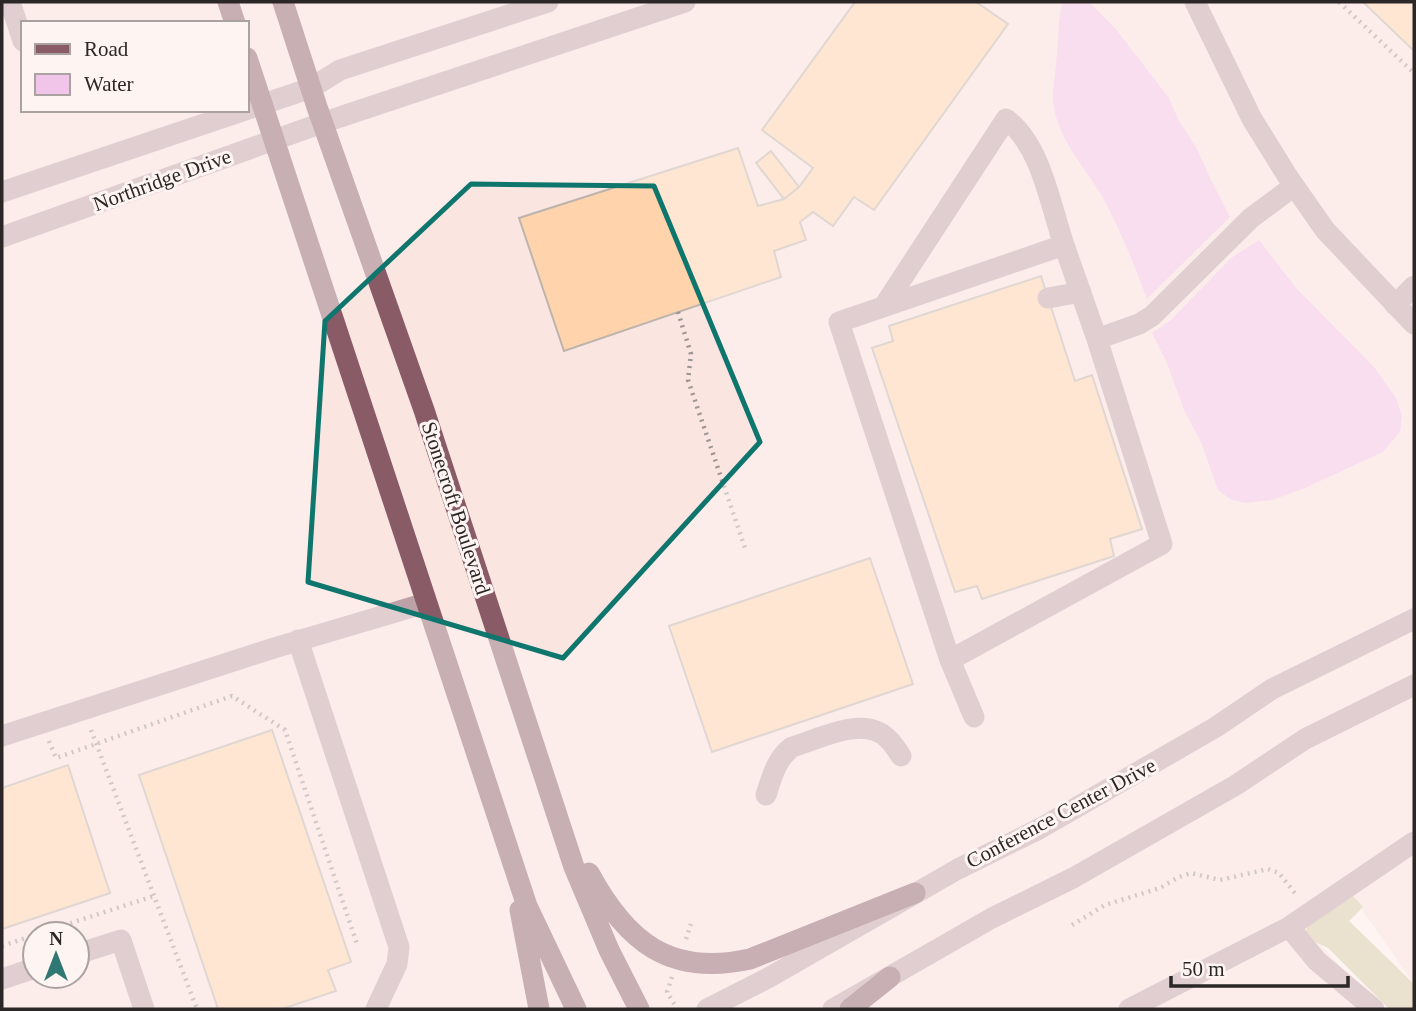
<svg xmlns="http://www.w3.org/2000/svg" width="1416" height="1011" font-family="Georgia,serif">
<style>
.built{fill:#fae5e1;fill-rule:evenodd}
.green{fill:#d2c9a5}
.water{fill:#f1c4ea}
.building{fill:#ffd4ac;stroke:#bcb4ad;stroke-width:2}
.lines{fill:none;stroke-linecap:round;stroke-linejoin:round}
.path{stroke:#9c9593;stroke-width:4.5;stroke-dasharray:2 5;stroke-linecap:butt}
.minor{stroke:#bca1a8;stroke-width:21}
.major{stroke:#885b67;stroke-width:21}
.marked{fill:none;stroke:#0f766e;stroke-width:5;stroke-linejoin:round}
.labels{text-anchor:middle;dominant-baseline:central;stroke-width:6;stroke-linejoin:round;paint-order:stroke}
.street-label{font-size:21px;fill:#2b2726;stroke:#fef4f2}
</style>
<rect width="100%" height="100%" fill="#fef4f2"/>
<path class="built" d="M2,2h1412v982l-61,-87 -46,33 73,79h-1378zM23,23h224v87h-224zM35,934h42v42h-42z"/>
<path class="green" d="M1353,896l10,11 -14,14 65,63v25h-25l-61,-61 -19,-9 -3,-9 3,-6z"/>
<path class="water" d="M1062,2h27l26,26 54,70 9,21 19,30 14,31 19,37 -83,82c-13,-35 -27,-70 -45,-103 -17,-28 -42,-55 -48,-88 -3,-15 1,-28 2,-43 2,-21 2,-42 6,-63z
M1259,240l38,49 77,78 22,31 6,18 -2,16 -17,20 -78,36 -33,12 -27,3 -15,-4 -12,-9 -17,-48 -17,-32 -17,-47 -15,-30 19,-13 60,-62z"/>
<path class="building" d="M855,2h121l32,22 -134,186 -20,-13 -21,29 -20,-14 -13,10 6,18 -32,11 7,26 -217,74 -45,-133 219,-70 20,58 26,-7 15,-12 14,-19 -51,-38z
M1363,2h51v49z
M771,151l28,36 -15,12 -28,-36z
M1041,276l34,105 17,-6 50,154 -32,10 4,17 -132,43 -5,-13 -22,6 -83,-244 21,-7 -4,-15z
M870,558l43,126 -201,68 -43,-126z
M272,730l79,232 -23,8 8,21 -54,18h-64l-79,-234z
M68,765l42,128 -108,36v-141z"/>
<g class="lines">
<path class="path" d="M1339,2l75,71
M678,312l13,42 -3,26 58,171
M91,730l106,279
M49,741l7,17 176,-62 53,34 73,217
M1072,925l33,-20 55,-17 19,-11 12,-4 29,7 48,-11 11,4 18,23
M37,934l117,-38
M686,939l5,-15
M2,946l33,-11
M672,977l-5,15 10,17"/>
<path class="minor" d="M10,2l13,39
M1195,2l57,117 36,58 37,53 89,94
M2,192l309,-104 29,-18 208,-68
M2,237l320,-114 363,-121
M1048,298l33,-6
M1395,305l19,-19
M884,306l122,-187c35,26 44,85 58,126
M1097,339l65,205 -212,116 -111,-338 225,-77 33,94 42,-15 13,-8 99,-98 43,-32
M298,640l101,307 -2,17 -21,45
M950,660l24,57
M2,736l272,-88 152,-45
M766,795c6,-18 10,-36 26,-48 28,-8 71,-32 95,-9 6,5 10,12 14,18
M1289,927l28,34 57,48
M77,954l44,-14 23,69
M2,979l33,-11
M707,1009l61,-31 190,-109 81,-40 177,-102 56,-38 142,-70
M833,1009l159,-91 81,-40 163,-93 69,-46 109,-54
M1129,1009l160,-82 125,-85"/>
<path class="major" d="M228,2l7,21
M283,2l34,105 107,303 150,457 35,83 30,59
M247,58l280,848 49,103
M589,873c37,68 80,104 161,86l165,-66
M520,910l19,99
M850,1009l40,-32"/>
</g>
<path d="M0 0H1416V1011H0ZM471,184l183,2 106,256 -197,216 -255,-76 17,-261z" fill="#fef4f2" fill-opacity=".55" fill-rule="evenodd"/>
<path class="marked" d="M471,184l183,2 106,256 -197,216 -255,-76 17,-261z"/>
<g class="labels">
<g class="street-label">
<text transform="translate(162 180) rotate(-20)">Northridge Drive</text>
<text transform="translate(456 508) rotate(72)">Stonecroft Boulevard</text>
<text transform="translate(1061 813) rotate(-28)">Conference Center Drive</text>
</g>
</g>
<rect width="1416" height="1011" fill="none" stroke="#2b2726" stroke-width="7"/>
<rect x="21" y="21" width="228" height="91" fill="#fef4f2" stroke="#aaa2a0" stroke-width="2"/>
<rect x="35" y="44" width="35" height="10" fill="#885b67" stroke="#aaa2a0" stroke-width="2"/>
<text x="84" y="56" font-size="21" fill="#2b2726">Road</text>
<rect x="35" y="74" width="35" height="21" fill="#f1c4ea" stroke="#aaa2a0" stroke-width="2"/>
<text x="84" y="91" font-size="21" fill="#2b2726">Water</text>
<g transform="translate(56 955)"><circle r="33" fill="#fef4f2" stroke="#aaa2a0" stroke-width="2"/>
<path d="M0-5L12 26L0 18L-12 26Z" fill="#307874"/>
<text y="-10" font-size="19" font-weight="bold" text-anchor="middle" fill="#2b2726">N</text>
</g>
<path d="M1171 976v10h177v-10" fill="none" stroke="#2b2726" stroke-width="3.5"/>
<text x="1182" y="976" font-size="21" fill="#2b2726" stroke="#fef4f2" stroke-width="5" paint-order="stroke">50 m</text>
</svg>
